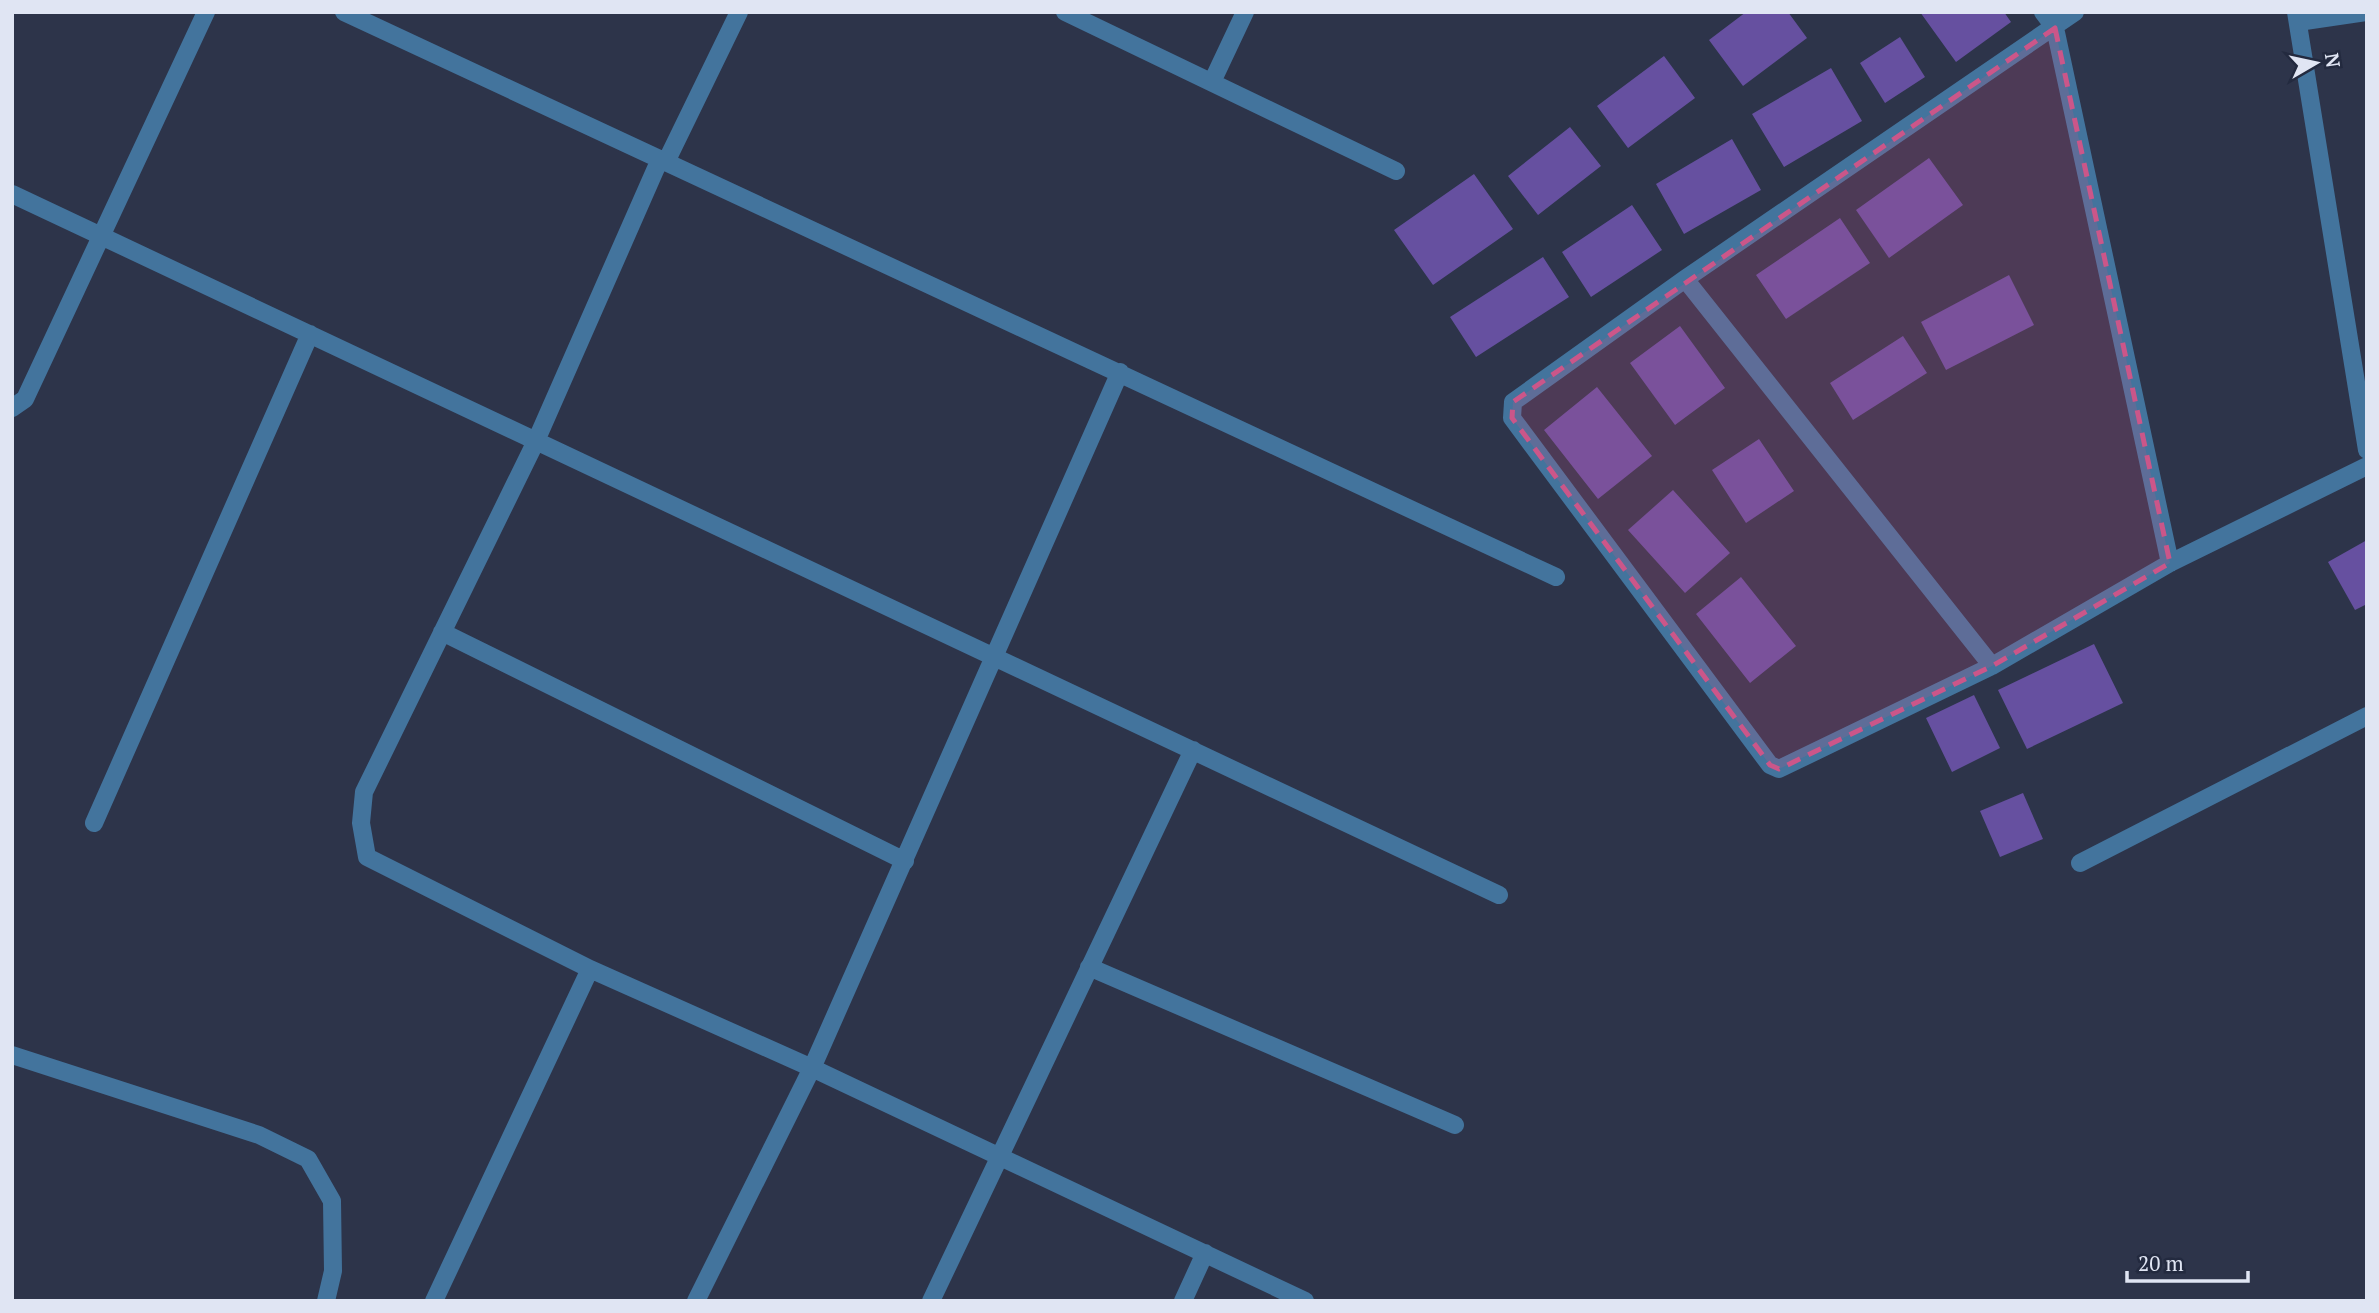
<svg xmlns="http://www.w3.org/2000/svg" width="2379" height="1313" font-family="'PT Serif',serif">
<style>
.building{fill:#6650a0}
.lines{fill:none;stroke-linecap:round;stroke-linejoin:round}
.street{stroke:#43749d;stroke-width:18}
.marked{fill:#cb5689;fill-opacity:0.2;stroke:#cb5689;stroke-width:5;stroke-dasharray:14 9;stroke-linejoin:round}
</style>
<rect width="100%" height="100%" fill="#2d344a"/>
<path class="building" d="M1746,12h42l19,26 -64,48 -34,-46z
M1920,12h84l7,10 -55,40z
M1900,37l25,40 -40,26 -25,-40z
M1664,56l31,42 -67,50 -31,-42z
M1831,68l31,53 -78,46 -32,-53z
M1570,127l31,39 -63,49 -30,-39z
M1732,139l29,51 -77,44 -28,-50z
M1929,158l34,47 -74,53 -33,-48z
M1474,174l39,55 -80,56 -39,-55z
M1632,205l30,45 -71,47 -29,-45z
M1840,218l30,45 -84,56 -30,-44z
M1543,257l26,40 -93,60 -26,-40z
M2009,275l25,50 -88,45 -25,-48z
M1680,326l45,62 -50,37 -45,-62z
M1903,336l24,37 -74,47 -23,-37z
M1597,387l55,69 -54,43 -54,-69z
M1759,439l35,52 -48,32 -34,-53z
M1673,490l57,63 -45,40 -57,-63z
M2367,540v64l-12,6 -27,-48z
M1741,577l55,69 -46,37 -54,-69z
M2094,644l29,59 -96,46 -29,-59z
M1974,695l26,53 -48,24 -26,-54z
M2023,793l20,46 -43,18 -20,-46z"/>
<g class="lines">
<path class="street" d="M344,12l1212,565
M1065,12l331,159
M2043,12l12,16 115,535
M2075,12l-390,267 -172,123 -1,16 258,347 9,4 213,-103 178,-103 197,-97
M2296,12l71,438
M2298,22l68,-10
M1212,82l33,-70
M660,159l-124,282 -172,351 -3,31 6,34 223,112 222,99 493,233
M666,162l73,-150
M12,194l1487,701
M1685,279l307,387
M12,408l13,-9 181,-387
M442,632l463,229
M94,823l216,-489
M2080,863l287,-147
M1089,967l366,158
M12,1055l247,80 49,24 24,42 1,70 -7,30
M434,1301l156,-332
M696,1301l116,-233 308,-696
M931,1301l262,-551
M1183,1301l22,-48"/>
</g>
<path class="marked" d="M2055,28l115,535 -178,103 -213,103 -9,-4 -258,-347 1,-16z"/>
<rect width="2379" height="1313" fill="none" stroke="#e0e5f3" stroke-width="28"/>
<g transform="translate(2316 63) rotate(81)" stroke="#232a3f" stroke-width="5" paint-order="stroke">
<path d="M0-5L12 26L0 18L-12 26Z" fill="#e0e5f3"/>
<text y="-10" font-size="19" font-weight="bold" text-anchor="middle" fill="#e0e5f3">N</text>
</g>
<path d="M2127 1271v10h121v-10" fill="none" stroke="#e0e5f3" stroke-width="3.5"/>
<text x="2138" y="1271" font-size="21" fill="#e0e5f3" stroke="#232a3f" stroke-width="5" paint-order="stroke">20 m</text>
</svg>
